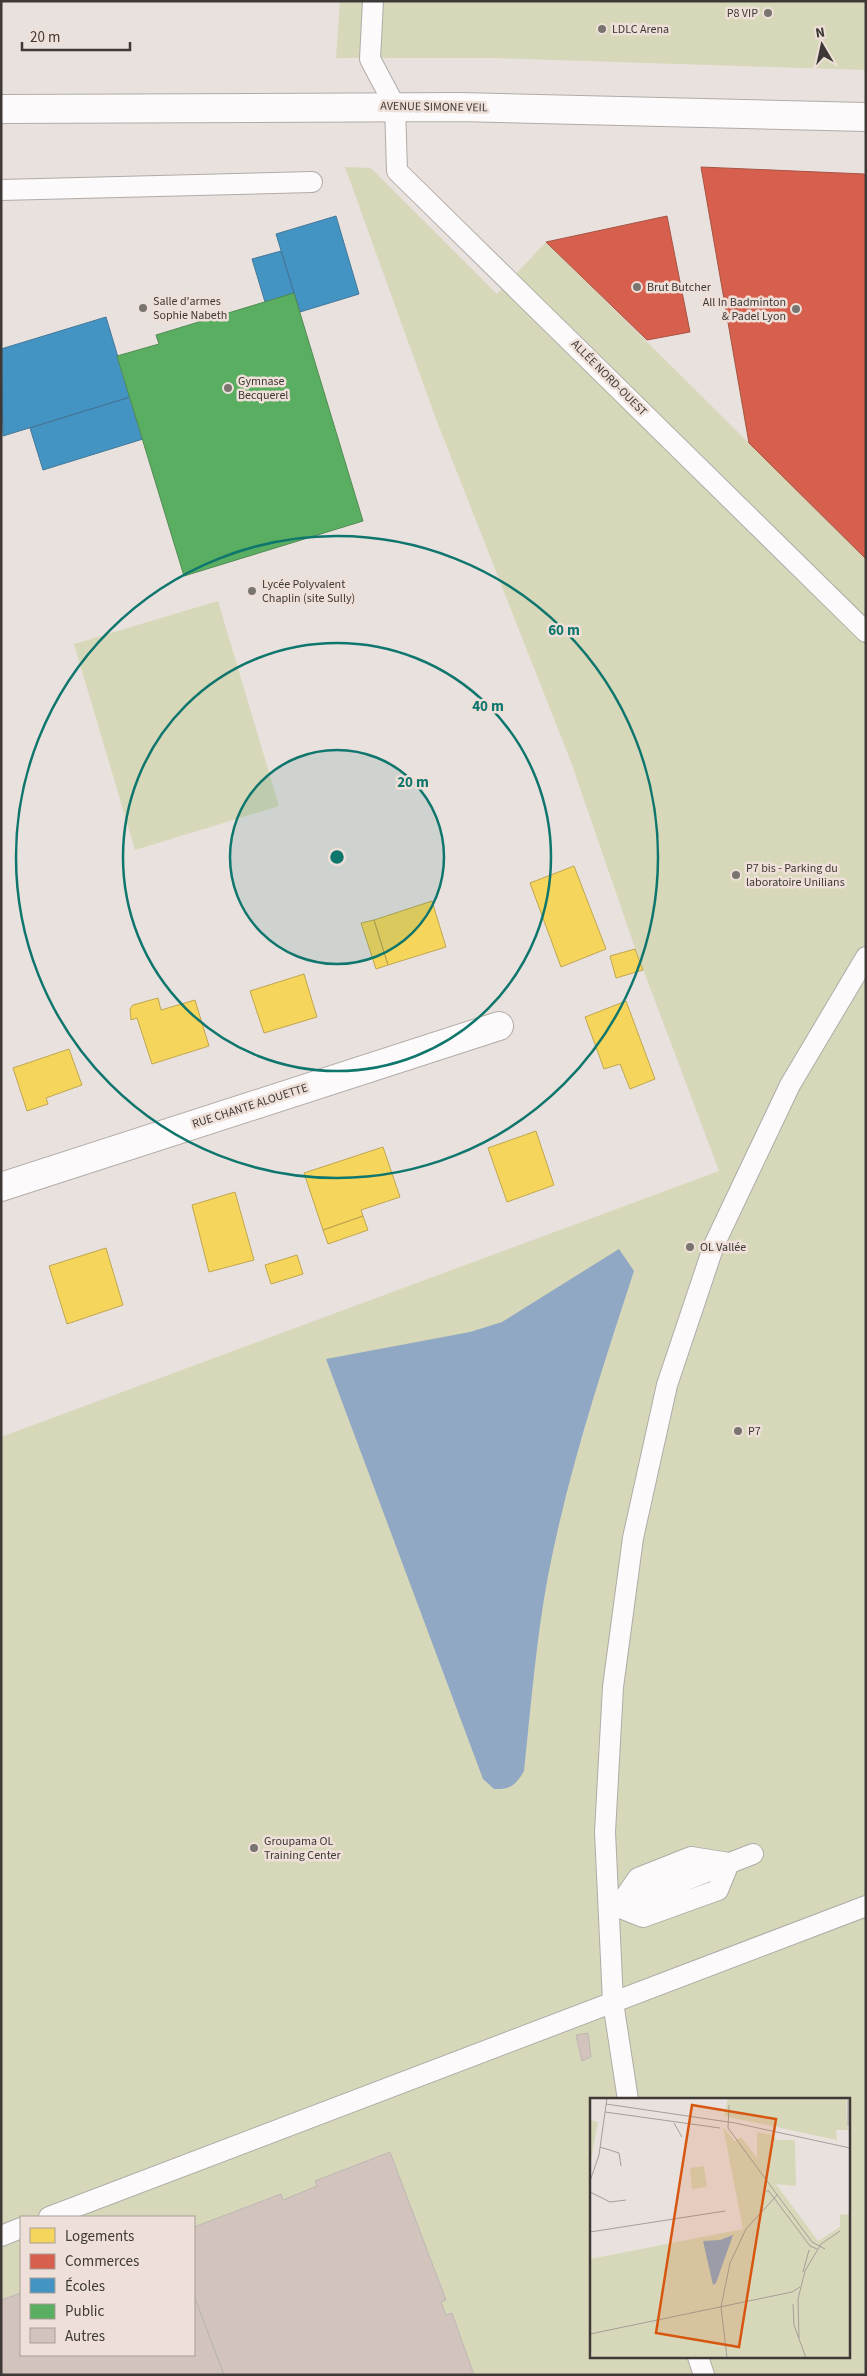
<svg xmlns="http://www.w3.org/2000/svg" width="867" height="2376" font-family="'Source Sans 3',sans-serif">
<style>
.green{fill:#d7d8b9;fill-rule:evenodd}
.water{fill:#90a8c4}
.homes{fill:#f6d55c;stroke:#bfa651}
.shops{fill:#d6604d;stroke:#a85446}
.schools{fill:#4393c3;stroke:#427899}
.public{fill:#5aae61;stroke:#528b54}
.building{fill:#d2c4bc;stroke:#bdb7b4}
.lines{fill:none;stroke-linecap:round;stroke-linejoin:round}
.service-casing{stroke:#b1aba8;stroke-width:22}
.minor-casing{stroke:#b1aba8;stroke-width:30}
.service{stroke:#fcfafa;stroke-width:20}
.minor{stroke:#fcfafa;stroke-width:28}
.ring{fill:none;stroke:#0f766e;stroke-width:2.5}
.poi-dot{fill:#7a7470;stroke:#eee0d8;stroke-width:2}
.labels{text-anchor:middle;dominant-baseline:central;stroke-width:5;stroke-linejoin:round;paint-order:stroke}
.poi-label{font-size:12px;fill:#3e3936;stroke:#eee0d8;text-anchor:start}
.street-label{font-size:12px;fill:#3e3936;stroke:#eee0d8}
.inset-road{fill:none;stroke:#a59e9a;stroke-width:1}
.view{fill:#d75610;fill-opacity:0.15;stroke:#d75610;stroke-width:2.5}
.inset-edge{fill:none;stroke:#3e3936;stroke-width:2.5}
.centre{fill:#0f766e;stroke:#eee0d8;stroke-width:2.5}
.ring-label{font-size:15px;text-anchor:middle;font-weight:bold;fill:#0f766e;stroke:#eee0d8;stroke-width:5;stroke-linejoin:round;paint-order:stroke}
</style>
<rect width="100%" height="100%" fill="#e9e1dd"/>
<path class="green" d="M340,1h526v69l-371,-12h-159z
M345,167l26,1 126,126 49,-52 202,200 -47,-275 163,7 2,2v2199h-865v-938l718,-266 -85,-226 -63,-183 -135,-343zM591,2100h257v257h-257zM21,2217h173v138h-173z
M218,601l61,205 -144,44 -61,-206z"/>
<path class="water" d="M619,1249l15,22c-33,101 -66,201 -86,305 -12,64 -17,130 -24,195 -8,14 -14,19 -30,18l-11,-10 -157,-420 144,-27 32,-10z"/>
<path class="homes" d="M574,866l32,83 -45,18 -31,-84z
M432,901l14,46 -58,18 -14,-45z
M374,920l14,45 -12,4 -15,-46z
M635,949l8,21 -27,8 -6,-22z
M304,974l13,43 -53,16 -14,-42z
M158,998l3,12 34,-10 14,46 -57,18 -15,-46 -6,2 -1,-11 3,-4z
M626,1001l29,78 -25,10 -10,-25 -16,5 -19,-52z
M69,1049l13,36 -36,13 2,6 -21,7 -14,-43z
M536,1131l18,54 -47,17 -19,-54z
M383,1147l17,50 -39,13 2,6 -40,14 -19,-57z
M235,1192l19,68 -45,12 -17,-67z
M363,1216l5,14 -40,14 -5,-14z
M106,1248l17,57 -56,19 -18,-58z
M297,1255l6,19 -32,10 -6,-19z"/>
<path class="shops" d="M701,167l163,7 2,2v383l-117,-116z
M667,216l23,116 -43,8 -101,-98z"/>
<path class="schools" d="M336,216l23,78 -59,18 -24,-78z
M281,251l13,42 -29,9 -13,-43z
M106,317l24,80 -127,39 -2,-87z
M130,397l13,42 -100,31 -13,-42z"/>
<path class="public" d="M294,293l69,228 -179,55 -67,-220 42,-12 -3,-9z"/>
<path class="building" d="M588,2033l3,24 -9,4 -6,-26z
M390,2152l56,148 -5,2 5,13 6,-2 22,62h-250l-30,-79v-69l87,-33 2,6 34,-14 -2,-5z
M21,2293v62h173v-59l30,79h-223v-75z"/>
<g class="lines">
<defs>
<path id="service" d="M373,1l-3,58 25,47 2,65 469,461
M1,190l311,-8
M691,1857l38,6 -11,27 -75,27 -25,-10 20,-29z
M617,1907l136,-53
M628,2100l-15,-98 -8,-170 8,-145 20,-149 34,-153 47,-140 76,-160 76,-128
M49,2217l817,-311
M1,2236l20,-8
M698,2357l6,18"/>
<path id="minor" d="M1,109l459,-2 406,10
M1,1187l498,-161"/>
</defs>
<use href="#service" class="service-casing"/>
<use href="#minor" class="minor-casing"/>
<use href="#service" class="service"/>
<use href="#minor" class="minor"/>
</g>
<circle cx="337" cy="857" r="107" fill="#0f766e" fill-opacity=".12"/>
<g class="ring">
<circle cx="337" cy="857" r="107"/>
<circle cx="337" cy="857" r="214"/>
<circle cx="337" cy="857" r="321"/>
</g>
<g class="poi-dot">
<circle cx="768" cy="13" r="5"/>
<circle cx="602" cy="29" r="5"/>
<circle cx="637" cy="287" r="5"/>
<circle cx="143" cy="308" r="5"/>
<circle cx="796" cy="309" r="5"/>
<circle cx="228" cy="388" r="5"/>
<circle cx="252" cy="591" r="5"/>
<circle cx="736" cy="875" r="5"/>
<circle cx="690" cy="1247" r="5"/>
<circle cx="738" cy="1431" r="5"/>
<circle cx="254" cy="1848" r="5"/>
</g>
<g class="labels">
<g class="poi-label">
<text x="758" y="13" text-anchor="end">P8 VIP</text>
<text x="612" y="29">LDLC Arena</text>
<text x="647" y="287">Brut Butcher</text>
<text x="153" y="301">Salle d'armes<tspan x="153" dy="14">Sophie Nabeth</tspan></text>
<text x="786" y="302" text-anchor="end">All In Badminton<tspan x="786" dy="14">&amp; Padel Lyon</tspan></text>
<text x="238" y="381">Gymnase<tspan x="238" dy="14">Becquerel</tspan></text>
<text x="262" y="584">Lycée Polyvalent<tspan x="262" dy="14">Chaplin (site Sully)</tspan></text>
<text x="746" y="868">P7 bis - Parking du<tspan x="746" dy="14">laboratoire Unilians</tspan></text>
<text x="700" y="1247">OL Vallée</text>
<text x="748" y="1431">P7</text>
<text x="264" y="1841">Groupama OL<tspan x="264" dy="14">Training Center</tspan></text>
</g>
<g class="street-label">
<text transform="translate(434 107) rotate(1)">AVENUE SIMONE VEIL</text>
<text transform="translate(609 378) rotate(45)">ALLÉE NORD-OUEST</text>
<text transform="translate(250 1106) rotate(-18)">RUE CHANTE ALOUETTE</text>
</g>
</g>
<g transform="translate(590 2098)">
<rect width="260" height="260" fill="#e9e1dd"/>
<path d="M138,0h118l1,28 3,4h-14l1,10 -113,-24zM0,22l8,2 -8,43zM133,29l12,14 6,-4 16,21v-26l16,3 4,5h18l1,46 -20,-2 42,57 22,-14v-12l10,-1v144h-257l-3,-13v-86l153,-30zM114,68l3,21 -15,2 -2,-21z" fill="#d7d8b9"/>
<path d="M143,137l-17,48 -3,2 -10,-44 17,-1z" fill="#90a8c4"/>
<path class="inset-road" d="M258,0v28M16,6l129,19 115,25M139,7l-1,23 84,114 13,7M15,14l115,16M84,25l8,14M10,49l19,6 2,13M0,83l9,-26 8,-57M0,94l20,10 16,-2M176,94l2,-2 42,56 7,3M0,134l135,-21M213,174l6,-22M203,206l1,21 12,33M0,236l202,-42 8,-5M209,240l-1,-39 7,-28 16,-27 19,-13M137,260l-6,-51 9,-44 16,-34 31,-34"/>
<path class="view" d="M102,7l84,14 -37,228 -83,-14z"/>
<rect width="260" height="260" class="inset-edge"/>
</g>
<circle cx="337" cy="857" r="8" class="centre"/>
<g class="ring-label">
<text x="564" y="635">60 m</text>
<text x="488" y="711">40 m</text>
<text x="413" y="787">20 m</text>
</g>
<rect width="867" height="2376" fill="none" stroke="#3e3936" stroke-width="5"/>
<rect x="20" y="2216" width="175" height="140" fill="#eee0d8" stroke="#a89d97"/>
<rect x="30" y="2228" width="25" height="15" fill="#f6d55c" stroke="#a89d97"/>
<text x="65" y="2241" font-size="15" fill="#3e3936">Logements</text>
<rect x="30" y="2254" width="25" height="15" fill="#d6604d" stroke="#a89d97"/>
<text x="65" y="2266" font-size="15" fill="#3e3936">Commerces</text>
<rect x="30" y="2278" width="25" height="15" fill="#4393c3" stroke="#a89d97"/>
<text x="65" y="2291" font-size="15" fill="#3e3936">Écoles</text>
<rect x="30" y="2304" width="25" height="15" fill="#5aae61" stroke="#a89d97"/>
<text x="65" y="2316" font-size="15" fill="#3e3936">Public</text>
<rect x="30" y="2328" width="25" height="15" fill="#d2c4bc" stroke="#a89d97"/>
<text x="65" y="2341" font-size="15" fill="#3e3936">Autres</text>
<g transform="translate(822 45) rotate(351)" stroke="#eee0d8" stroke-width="4" paint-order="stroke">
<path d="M0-4L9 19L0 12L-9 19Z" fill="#3e3936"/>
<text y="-8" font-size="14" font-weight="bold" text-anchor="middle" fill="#3e3936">N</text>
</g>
<path d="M22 42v8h108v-8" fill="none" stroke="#3e3936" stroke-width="2.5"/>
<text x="30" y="42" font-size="15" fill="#3e3936" stroke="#eee0d8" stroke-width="4" paint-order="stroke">20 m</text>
</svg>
